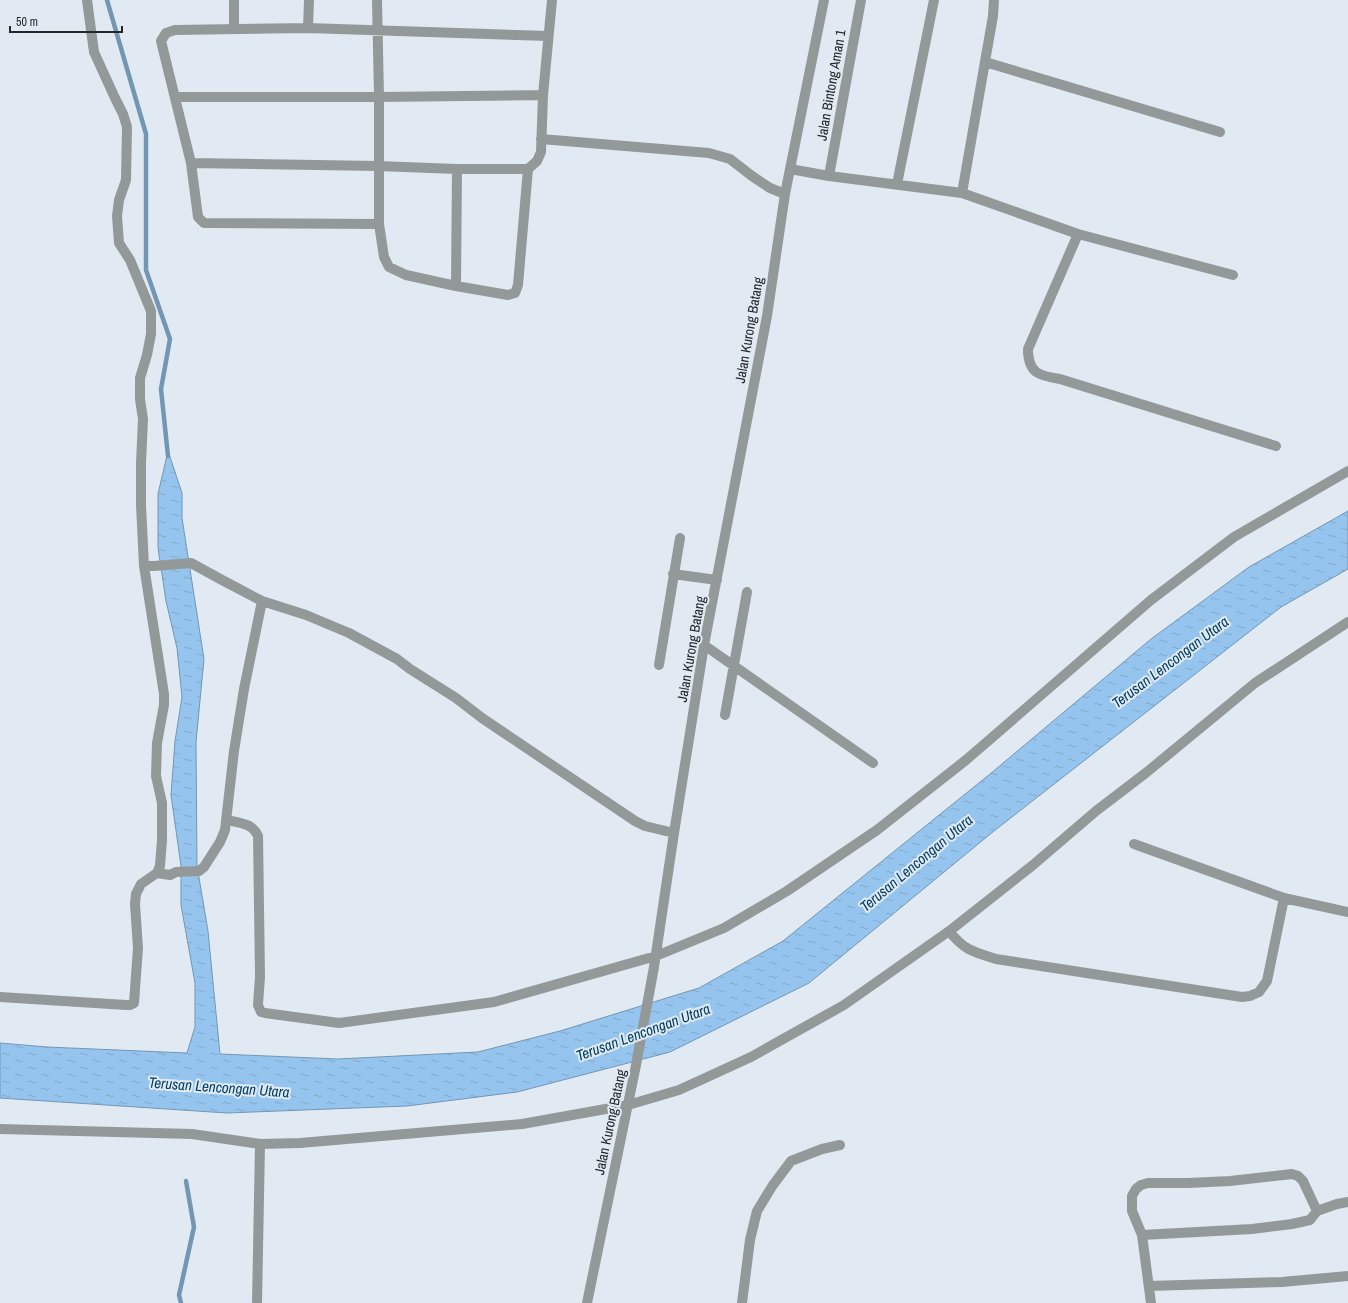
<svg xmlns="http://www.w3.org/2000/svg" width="1348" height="1303" font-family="'Archivo Narrow',sans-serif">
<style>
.water{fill:url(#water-ripples);stroke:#7396b3}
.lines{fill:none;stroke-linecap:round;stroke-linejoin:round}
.stream{stroke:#7396b3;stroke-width:4.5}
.minor{stroke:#939999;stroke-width:10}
.labels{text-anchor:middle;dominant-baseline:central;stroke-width:4;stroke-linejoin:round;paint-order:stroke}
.street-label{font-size:14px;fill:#24272a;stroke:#e1eaf3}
.water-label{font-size:15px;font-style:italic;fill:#013e63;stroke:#e1eaf3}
</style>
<defs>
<pattern id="water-ripples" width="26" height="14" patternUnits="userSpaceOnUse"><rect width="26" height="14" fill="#95c5ee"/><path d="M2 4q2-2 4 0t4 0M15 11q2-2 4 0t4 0" fill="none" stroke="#80a9cc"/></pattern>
</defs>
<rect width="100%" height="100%" fill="#e1eaf3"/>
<path class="water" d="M168,451l14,42v25l22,141 -8,83 1,124 11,65 12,123 118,5 140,-7 82,-21 139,-43 84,-47 207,-167 161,-135 98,-72 99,-56v58l-67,38 -287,224 -185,152 -139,69 -153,40 -110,14 -180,7 -227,-15v-55l47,4 140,6 8,-26v-44l-14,-78v-39l-10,-71 4,-54 7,-44 -5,-49 -11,-47 -8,-53v-54z"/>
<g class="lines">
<path class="stream" d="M107,0l39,134v136l24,69 -9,50 7,67
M181,1303l-2,-8 15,-68 -8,-46"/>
<path class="minor" d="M234,0v28
M377,0l2,97v127l5,33 5,10 17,8 50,11 52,9 7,-2 3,-8 10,-116 9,-8 4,-9 2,-57 9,-95
M308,28l1,-28
M985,62l235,70
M175,97h204l164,-2
M541,139l168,14 21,6 22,17 18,12 15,6
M191,163l187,3 79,3h71
M790,169l39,7 133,17 116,41 155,41
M829,176l32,-176
M897,184l37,-184
M962,193l31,-177 1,-16
M379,224l-175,-1 -6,-6 -7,-54 -30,-122 5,-8 9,-3 133,-2 240,8
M1078,234l-50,115c0,24 11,27 32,30l216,67
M456,286l1,-117
M144,566h10l37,-3 31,17 40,21
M673,574l44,6
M704,645l169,118
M659,665l21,-127
M725,715l22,-123
M227,820c13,3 25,3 31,16l2,141 -2,28 3,7 4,1 74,10 155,-21 162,-46 68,-28 63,-37 90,-61 89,-70 185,-160 83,-63 114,-66
M1134,844l150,54
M157,873l13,2 6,-3 23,-1 5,-4 16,-25 5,-12 9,-79 10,-62 18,-88 44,14 43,18 48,26 13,10 46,29 26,20 153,103 10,5 29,7
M949,931c15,19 24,21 47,28l246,38 8,-1 9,-4 8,-11 17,-83 64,14
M0,997l126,8h4l4,-2 4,-55 -3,-44 1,-10 5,-10 16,-11 3,-7 2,-26v-37l-6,-27 1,-33 7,-38v-11l-20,-128 -3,-61v-42l2,-44 -3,-20v-21l7,-23 4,-21v-23l-21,-51 -11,-17 -2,-27 2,-16 7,-20 1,-53 -4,-13 -8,-16 -21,-46 -7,-52
M0,1129l192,5 68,10 40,-1 222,-19 106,-19 51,-15 72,-33 93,-52 108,-76 81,-64 63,-54 51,-39 108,-89 93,-61
M1142,1235l110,-6 40,-5 18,-4 7,-9 20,-7 11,-2
M1149,1286l133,-4 66,-6
M257,1303l3,-159
M587,1303l49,-238 18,-98 20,-134 30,-188 63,-329 18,-122 39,-194
M742,1303l8,-63 7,-29 16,-26 18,-24 31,-12 18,-4
M1151,1303l-9,-68 -10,-24v-15l4,-7 5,-4 7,-2h40l42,-2 62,-7 6,2 5,5 14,30"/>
</g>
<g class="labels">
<g class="street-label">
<text transform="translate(831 85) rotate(-80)">Jalan Bintong Aman 1</text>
<text transform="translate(749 330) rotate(-80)">Jalan Kurong Batang</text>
<text transform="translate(691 649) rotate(-80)">Jalan Kurong Batang</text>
<text transform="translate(610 1122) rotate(-78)">Jalan Kurong Batang</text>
</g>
<g class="water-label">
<text transform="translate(1170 662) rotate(-37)">Terusan Lencongan Utara</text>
<text transform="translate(916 863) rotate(-40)">Terusan Lencongan Utara</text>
<text transform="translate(643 1032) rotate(-20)">Terusan Lencongan Utara</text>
<text transform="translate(219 1087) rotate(4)">Terusan Lencongan Utara</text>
</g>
</g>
<path d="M10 26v6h112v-6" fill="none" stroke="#24272a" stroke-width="2"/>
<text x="16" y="26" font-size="12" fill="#24272a" stroke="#e1eaf3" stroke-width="3" paint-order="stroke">50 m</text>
</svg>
